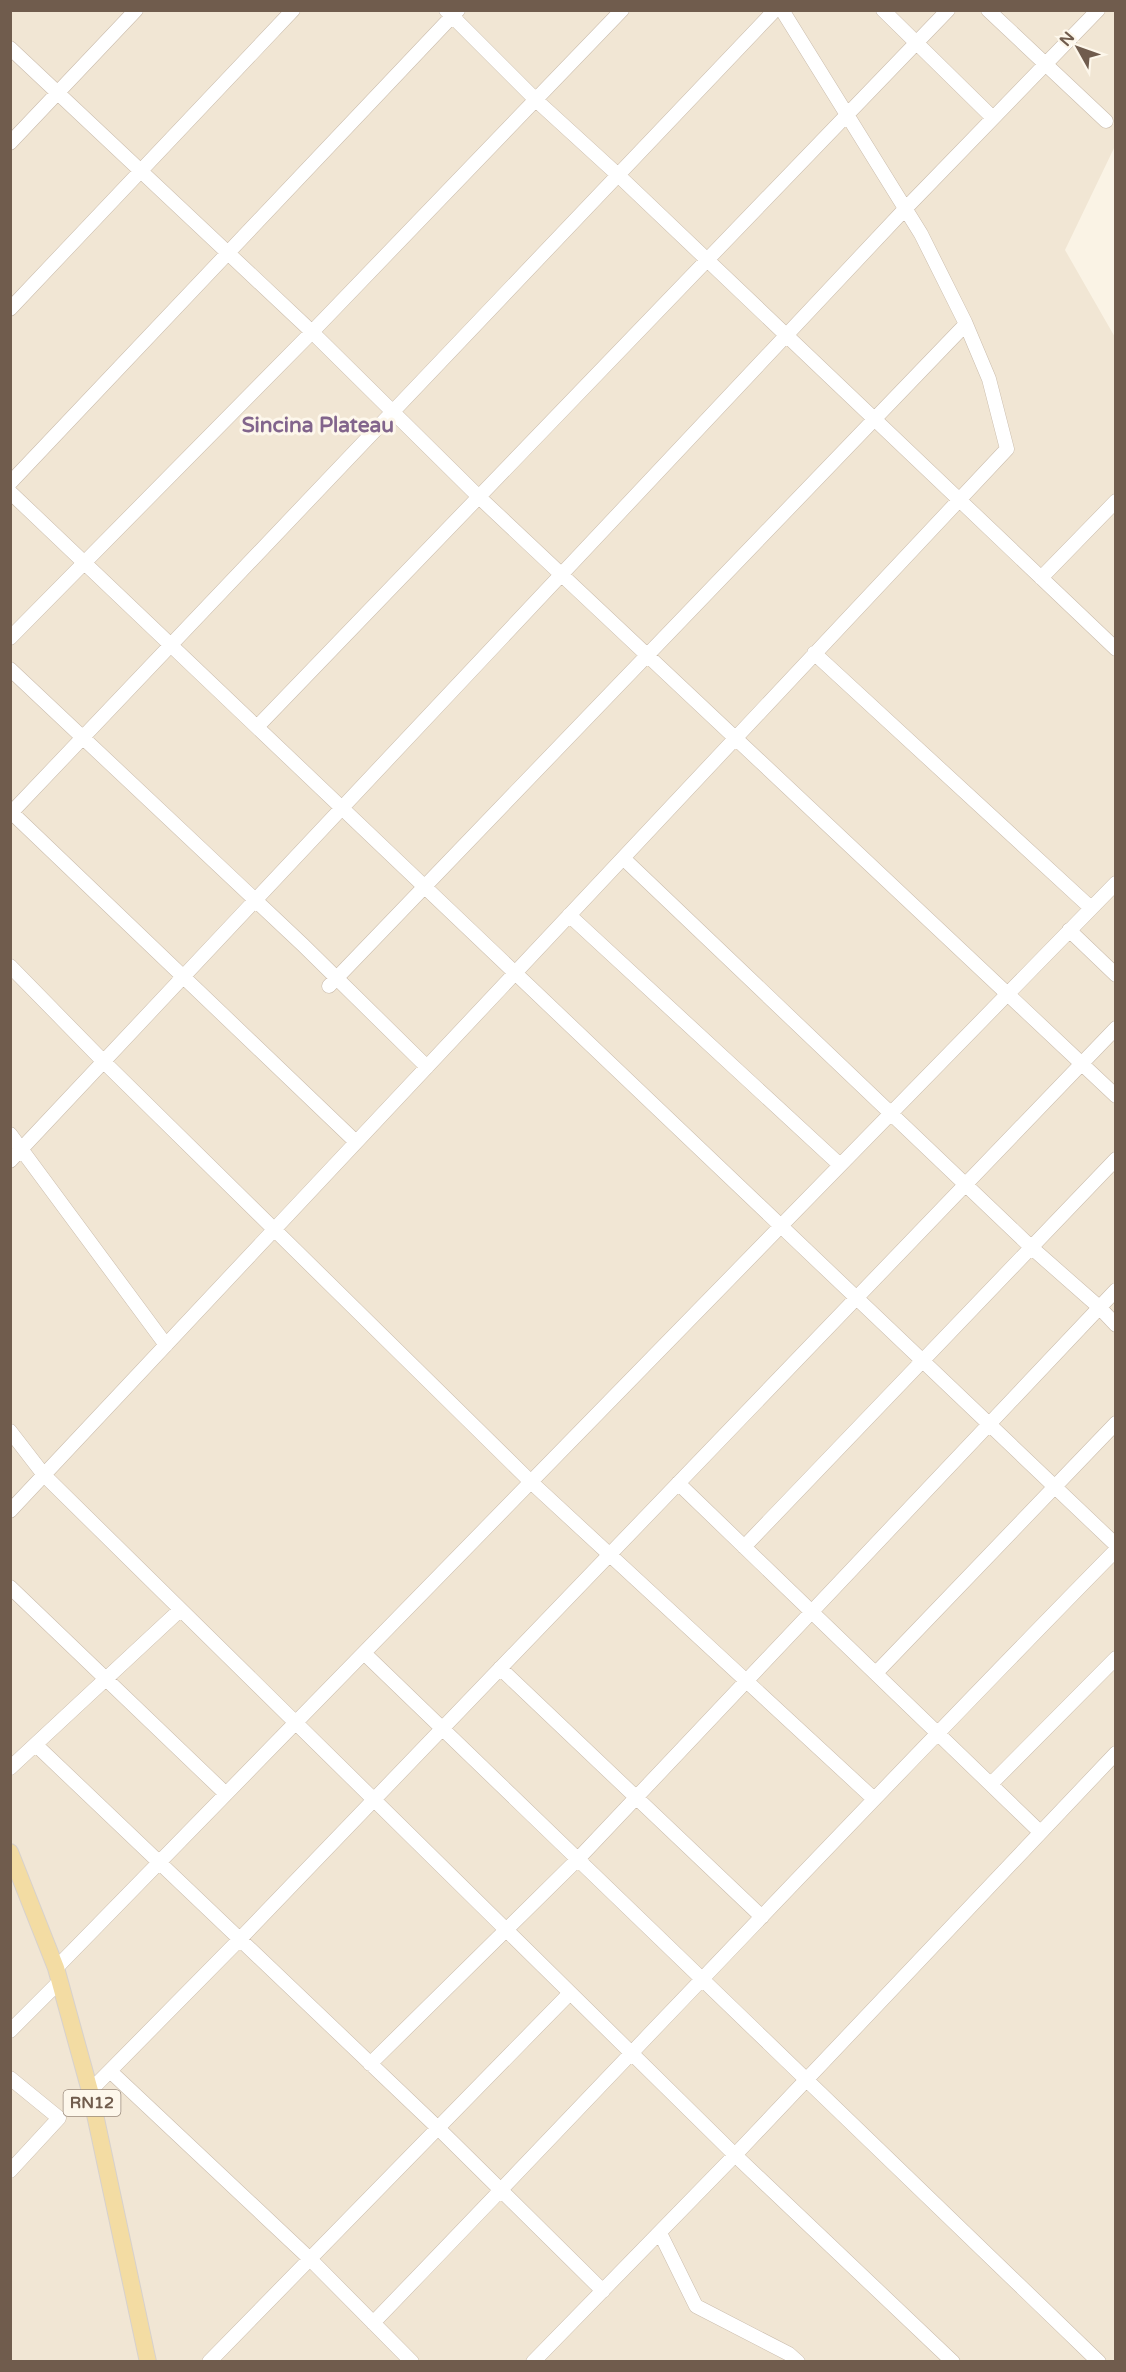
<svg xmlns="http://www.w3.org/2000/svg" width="1126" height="2372" font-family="'Varela Round',sans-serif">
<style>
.residential{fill:#f1e6d4}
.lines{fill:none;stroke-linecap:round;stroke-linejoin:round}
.minor-casing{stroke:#cabcac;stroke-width:15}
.major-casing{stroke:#d7d1cd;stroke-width:18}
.minor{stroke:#fff;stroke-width:14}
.major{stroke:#f3dca3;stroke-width:16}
.labels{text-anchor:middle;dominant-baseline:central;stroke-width:6;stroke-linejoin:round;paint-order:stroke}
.shield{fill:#fdf7eb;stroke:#9a8a7c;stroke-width:1.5}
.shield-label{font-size:16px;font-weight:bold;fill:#705c4d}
.quarter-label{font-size:21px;font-weight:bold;fill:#82658c;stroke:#fdf7eb}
</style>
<rect width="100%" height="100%" fill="#faf3e5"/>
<path class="residential" d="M11,11h1104v135l-50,104 51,89 -1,2022 -1104,1z"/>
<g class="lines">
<defs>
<path id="minor" d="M446,10l91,91 81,74 498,474
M883,10l110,108
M988,10l118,111
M10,48l302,284 167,165 637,599
M10,143l126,-133
M10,309l283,-299
M10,483l448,-473
M10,492l1106,1053
M1041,578l75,-77
M10,638l302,-306 310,-322
M814,653l277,255
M10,669l293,276 124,122
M257,727l691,-717
M10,811l346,331
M10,814l765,-804
M623,858l409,390 67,59 17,18
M569,915l271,250
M1069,930l47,45
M10,966l94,96 427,420 343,317
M329,986l636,-661
M10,1134l156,211
M10,1161l895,-952 193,-199
M10,1431l34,44 691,680 218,207
M678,1483l362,349
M10,1511l997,-1062 -18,-70 -24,-57 -44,-88 -139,-224
M744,1547l372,-388
M10,1587l216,207
M364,1653l735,709
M500,1668l262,249
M876,1673l240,-250
M36,1745l402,383 165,163
M10,1768l170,-158
M991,1784l125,-126
M56,1968l1060,-1085
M10,2031l49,-49
M370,2064l208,-205 538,-569
M110,2071l200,188 102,103
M10,2078l49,40 -49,53
M90,2091l149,-151 877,-912
M660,2233l36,73 93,48 9,8
M373,2323c248,-257 492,-518 743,-773
M209,2362l361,-369
M533,2362l202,-207 381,-402"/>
<path id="major" d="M10,1852l46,116 34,123 58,271"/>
</defs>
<use href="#minor" class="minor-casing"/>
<use href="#major" class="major-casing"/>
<use href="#minor" class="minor"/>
<use href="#major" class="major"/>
</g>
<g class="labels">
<rect class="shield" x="63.5" y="2090" width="57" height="26" rx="4.5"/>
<g class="shield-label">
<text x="92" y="2103">RN12</text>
</g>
<g class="quarter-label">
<text x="318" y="425">Sincina Plateau</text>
</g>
</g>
<rect width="1126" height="2372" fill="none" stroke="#705c4d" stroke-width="24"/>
<g transform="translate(1078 48) rotate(310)" stroke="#fdf7eb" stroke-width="4.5" paint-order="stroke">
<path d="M0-4.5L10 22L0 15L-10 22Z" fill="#705c4d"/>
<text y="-9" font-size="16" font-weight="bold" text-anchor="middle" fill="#705c4d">N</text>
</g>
</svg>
